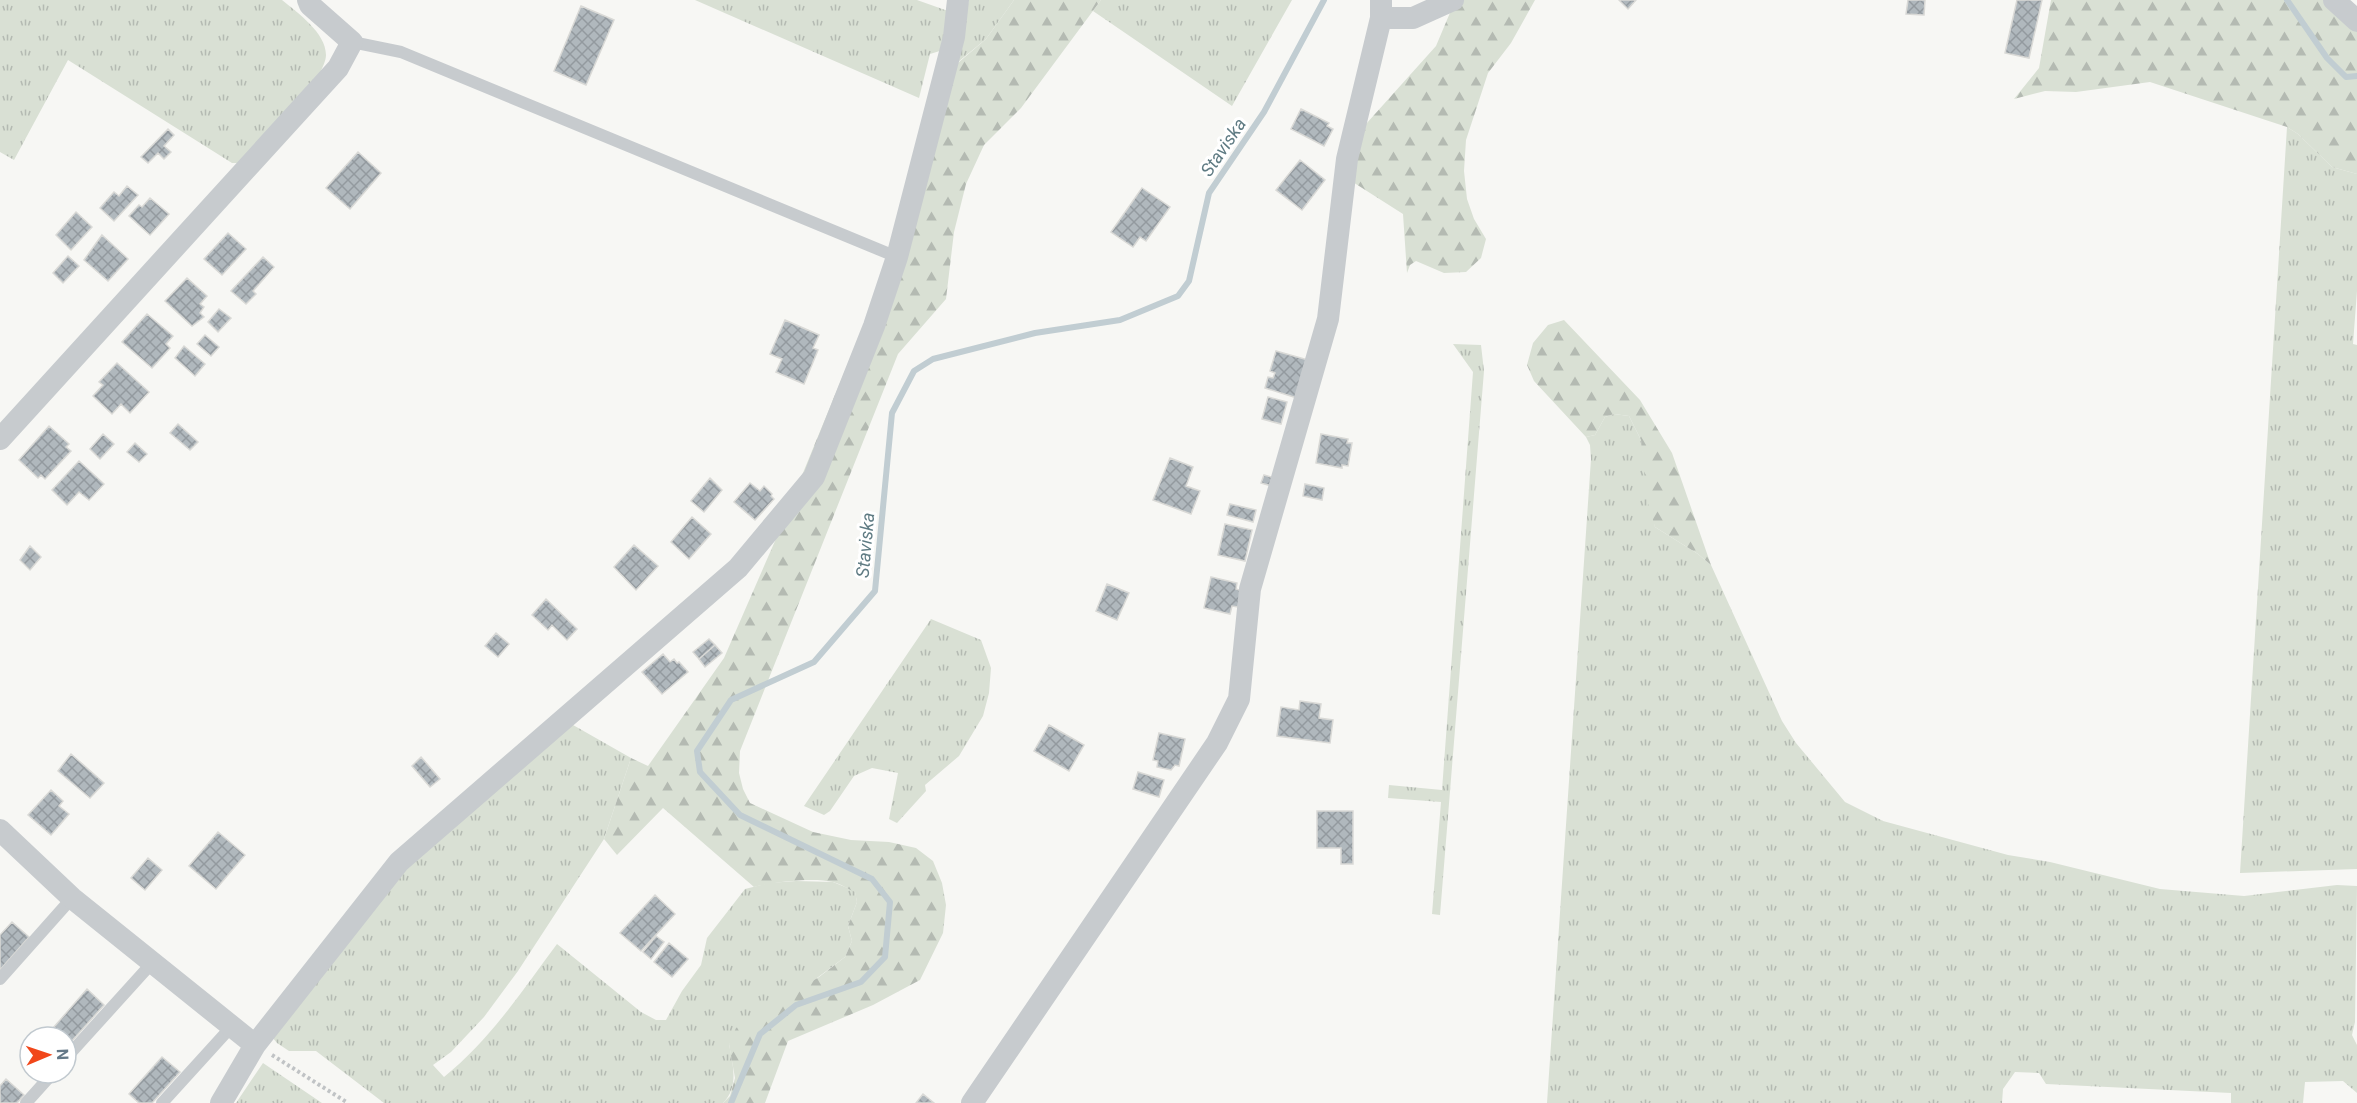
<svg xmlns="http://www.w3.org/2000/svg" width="2357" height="1103" font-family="Roboto,sans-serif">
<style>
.grass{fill:url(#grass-tufts)}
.forest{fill:url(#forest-firs)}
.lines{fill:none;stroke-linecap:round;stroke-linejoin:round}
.stream{stroke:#c1cdd2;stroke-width:6}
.building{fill:url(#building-cross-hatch);stroke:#d9d9d6;stroke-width:1.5}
.path{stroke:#c0c3c5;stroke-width:4;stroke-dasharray:3 3;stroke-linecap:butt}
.service{stroke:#c7cbce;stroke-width:12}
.minor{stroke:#c7cbce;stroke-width:22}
.labels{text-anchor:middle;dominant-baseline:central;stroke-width:6;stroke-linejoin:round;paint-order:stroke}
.water-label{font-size:18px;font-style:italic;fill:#5f7b83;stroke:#fff}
</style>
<defs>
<pattern id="grass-tufts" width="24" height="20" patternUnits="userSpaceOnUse" patternTransform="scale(1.5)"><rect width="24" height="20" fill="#d9e0d4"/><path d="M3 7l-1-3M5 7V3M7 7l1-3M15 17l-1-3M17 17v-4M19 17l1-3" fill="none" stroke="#b4bab2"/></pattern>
<pattern id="forest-firs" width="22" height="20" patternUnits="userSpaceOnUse" patternTransform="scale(1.5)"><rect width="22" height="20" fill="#d9e0d4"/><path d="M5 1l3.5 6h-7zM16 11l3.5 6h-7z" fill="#b4bab2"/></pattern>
<pattern id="building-cross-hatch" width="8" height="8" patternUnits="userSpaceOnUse" patternTransform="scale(1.5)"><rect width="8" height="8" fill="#b0b8bd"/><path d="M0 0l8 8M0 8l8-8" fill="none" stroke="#939a9f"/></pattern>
</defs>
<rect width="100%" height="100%" fill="#f7f7f4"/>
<path class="grass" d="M0,0h282c16,13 44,33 44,55 0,6 -4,13 -6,18l-80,90h-8l-164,-103 -54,100 -14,-8z
M695,0h222l31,11 -5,39 -13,4 -11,44z
M969,0h45l-28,39 -34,28z
M1101,0h191l-60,106 -139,-95z
M2287,127l11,7 34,33 25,7v117l-4,53 4,1v524l-117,4z
M1453,344l28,1 3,26 -44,544 -8,-1 9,-112 -53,-4 1,-13 53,5 31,-418z
M1614,414l15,2 12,24 14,87 43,27 13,11 71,156 14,22 49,59 38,19 125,34 42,7 110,27 84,7 93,-11 20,1 -2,136 -3,13 5,10v48l-14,-12 -38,1 -2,21h-72v-10l-185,-9 -7,-11 -24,-1 -12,17 -1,14h-455l44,-644 -1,-14 -4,-8 9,-2 10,-18z
M931,619l50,21 10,28 -2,25 -6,23 -24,40 -34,29 1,6 -29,32 -8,-4 9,-46 -26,-5 -18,8 -24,35 -6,4 -20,-9z
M566,721l65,37 -27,81 -86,132 -34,46 -33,35 -18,13 11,12c46,-37 78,-86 113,-133l84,68 15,8h10l16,-29 19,-26 6,-27 38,-49 24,-6 27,-2 37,1 22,9 2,11 -9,24 4,15 -7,16 -116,87c4,21 10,43 -6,59h-339l-68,-52h-27l-12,-8 -5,-6 147,-185z
M263,1063l59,40h-86z"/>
<path class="forest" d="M1014,0h87l-80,108 -37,37 -18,39 -12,48 -8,67 -48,55 -158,397 -1,22 4,16 7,14 63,29 38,8 38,2 27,6 17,13 9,22 4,22 -3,28 -23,47 -47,25 -85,36 -23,62h-42l7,-7 5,-18 -6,-34 7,-16 83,-51 26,-20 7,-16 -4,-15 9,-24 -2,-10c-7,-3 -14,-8 -22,-10 -20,-5 -59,0 -79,5l-91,-79 -46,47 -13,-16 27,-81 17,8 76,-108 51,-117 115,-280 62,-193 34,-29z
M1459,0h76l-24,43 -23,30 -22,67 -2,31 3,28 7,20 12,20 -5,19 -15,14 -22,1 -28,-12 -6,4 -3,8 -4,-59 -55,-35 18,-55 70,-78 16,-38z
M2051,0h273l33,31v143l-25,-7 -34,-33 -11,-7 -137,-45 -74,10 -31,-1 -31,8 25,-31z
M1564,320l76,80 32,53 39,112 -13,-11 -43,-27 -8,-27 -6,-60 -12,-24 -15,-2 -9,3 -10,18 -9,2 -52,-56 -7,-16 6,-22 15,-18z"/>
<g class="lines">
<path class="stream" d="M2287,0l40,58 19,19 11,-1
M731,1103l29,-69 36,-29 65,-23 24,-25 5,-55 -18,-23 -132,-64 -40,-43 -3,-21 34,-51 83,-38 61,-71 17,-178 22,-42 19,-12 102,-26 85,-13 58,-24 11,-15 20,-88 55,-81 60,-112"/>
</g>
<path class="building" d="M1619,0h17l-8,9z
M1908,0h17l-1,15 -18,-1z
M2017,0h25l-13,58 -24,-5z
M581,6l33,14 -28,65 -32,-14z
M1301,109l28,14 -2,3 6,3 -9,17 -33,-17z
M168,129l6,6 -10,11 7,6 -7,7 -6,-6 -10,10 -7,-6z
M358,152l23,21 -31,36 -24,-21z
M1300,160l25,20 -23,30 -26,-20z
M127,186l11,9 -24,26 -14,-13 14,-16 5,4z
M1142,188l28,19 -24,34 -6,-4 -7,10 -22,-15z
M150,198l19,16 -19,21 -21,-19 10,-11 3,2z
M76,212l16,15 -21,23 -15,-15z
M228,233l18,16 -24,26 -18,-16z
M102,235l26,24 -20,22 -24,-21z
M68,256l11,10 -16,17 -10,-10z
M263,257l11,10 -21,24 3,3 -10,10 -15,-13z
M187,278l20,18 -7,8 4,3 -4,6 4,4 -12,9 -27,-25z
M219,309l12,9 -13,14 -10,-10z
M147,314l26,22 -7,8 4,4 -18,20 -30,-26z
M785,320l34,15 -6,13 5,2 -14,34 -28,-12 6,-13 -12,-5z
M205,335l14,12 -8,9 -14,-12z
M184,346l21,18 -10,12 -20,-18z
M1276,351l32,9 -11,38 -32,-10 3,-11 5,1 2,-5 -5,-2z
M117,363l32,29 -19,21 -9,-9 -9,10 -19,-18 10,-11 -4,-3z
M1268,397l19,5 -6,22 -19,-5z
M178,424l20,18 -8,8 -20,-17z
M49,426l20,18 -3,3 5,4 -26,28 -4,-4 -3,3 -19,-18z
M103,434l11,10 -14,15 -10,-10z
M1321,434l27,5 -1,4h5l-4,23 -6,-1v3l-26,-5z
M135,443l12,11 -8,8 -12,-10z
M1170,458l23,9 -7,19 14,5 -9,23 -38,-14z
M79,461l25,23 -15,16 -10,-8 -12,13 -15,-15z
M1264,475l14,4 -3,8 -14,-4z
M710,478l12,12 -18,22 -13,-11z
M750,483l10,8 4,-5 8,8 -1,2 3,3 -19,21 -21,-18z
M1305,484l19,4 -2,12 -19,-4z
M1230,504l26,6 -3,12 -26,-7z
M692,517l19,17 -22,25 -18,-17z
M1225,524l27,6 -7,31 -27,-6z
M634,545l24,21 -22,24 -22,-23z
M30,546l11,11 -11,13 -10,-10z
M1211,577l26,6 -1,6 6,2 -4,16 -6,-1 -2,8 -26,-6z
M1107,584l22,9 -12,27 -21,-9z
M546,599l31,30 -10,11 -15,-15 -4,5 -16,-15z
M496,633l13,11 -11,13 -13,-11z
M709,639l6,6 -16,14 -6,-7z
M715,645l7,8 -17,14 -6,-8z
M663,654l7,8 4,-3 3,4 2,-1 9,10 -26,22 -20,-22z
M1300,701l21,3 -2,14 14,2 -3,23 -53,-7 4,-29 18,3z
M1049,725l35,20 -15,26 -35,-20z
M1159,733l26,6 -6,27 -4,-1 -4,5 -14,-3 1,-6 -5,-1z
M71,754l33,29 -14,15 -32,-27z
M421,757l19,22 -10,8 -18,-21z
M1138,772l26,8 -5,17 -26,-8z
M51,790l12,11 -4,5 10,8 -18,21 -23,-20z
M1317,811h36v53h-12v-16h-24z
M218,832l27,23 -29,34 -27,-23z
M148,858l14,12 -17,20 -14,-12z
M655,895l20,19 -34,37 -21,-18z
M12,922l17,15 -29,33v-35z
M656,936l8,6 -13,17 -8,-7z
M669,943l19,16 -16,18 -18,-15z
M87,989l17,16 -33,37 -17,-15z
M162,1057l18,15 -28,31h-13l-10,-9z
M6,1079l18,16 -7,8h-17v-17z
M923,1094l11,9h-18z"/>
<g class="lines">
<path class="path" d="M272,1055l76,48"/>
<path class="service" d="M352,42l49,10 496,205
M0,979l72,-81
M66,1058l86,-95
M26,1103l27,-30
M162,1103l70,-77"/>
<path class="minor" d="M2334,0l23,21
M1381,18h32l40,-18
M0,439l338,-371 14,-26 -42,-37 -2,-5
M0,830l72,68 183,147 -34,58
M255,1045l144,-183 339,-294 76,-91 60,-151 23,-69 57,-220 4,-37
M972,1103l245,-360 22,-44 11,-110 78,-270 19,-160 34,-141v-18"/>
</g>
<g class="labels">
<g class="water-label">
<text transform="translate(1223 147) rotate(-56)">Staviska</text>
<text transform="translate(865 545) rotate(-85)">Staviska</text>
</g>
</g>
<g transform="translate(48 1055) rotate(88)"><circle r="28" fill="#ffffff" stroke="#c1c9cf" stroke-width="1.5"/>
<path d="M0-4.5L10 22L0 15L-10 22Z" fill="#f1471a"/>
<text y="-9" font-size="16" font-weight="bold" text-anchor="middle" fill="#647887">N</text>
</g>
</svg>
